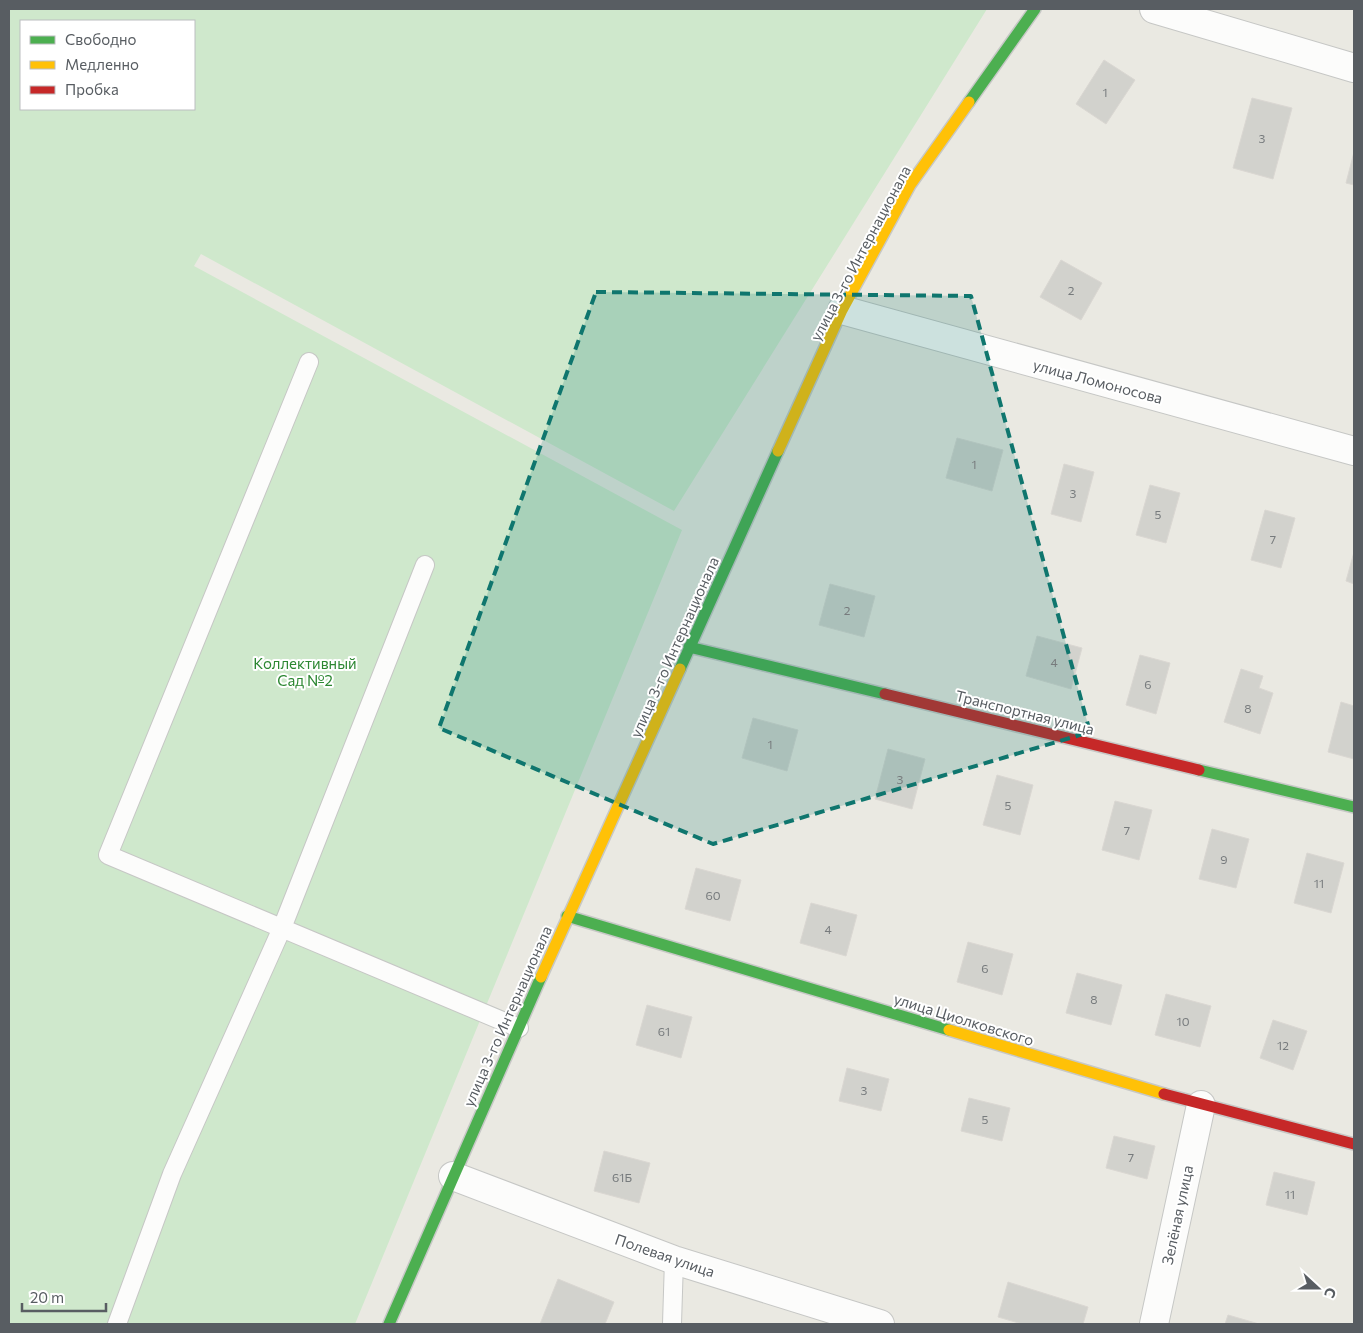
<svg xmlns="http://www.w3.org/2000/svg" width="1363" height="1333" font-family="Commissioner,sans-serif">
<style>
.green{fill:#cfe8cc;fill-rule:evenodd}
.building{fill:#d2d2cd;stroke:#dad7d2}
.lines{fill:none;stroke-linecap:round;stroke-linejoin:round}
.lane-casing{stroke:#c6c7c5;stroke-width:20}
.street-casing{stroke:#c6c7c5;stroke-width:30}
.fast-casing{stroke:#c7c8c6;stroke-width:14}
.slow-casing{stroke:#c7c8c6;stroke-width:14}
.jam-casing{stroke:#c7c8c6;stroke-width:14}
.lane{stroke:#fcfcfb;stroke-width:18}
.street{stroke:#fcfcfb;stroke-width:28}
.fast{stroke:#4caf50;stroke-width:11}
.slow{stroke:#ffc107;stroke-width:11}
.jam{stroke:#c62828;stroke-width:11}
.marked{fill:#0f766e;fill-opacity:0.2;stroke:#0f766e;stroke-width:4;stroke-dasharray:10 6;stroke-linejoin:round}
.labels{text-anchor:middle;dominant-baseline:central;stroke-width:4;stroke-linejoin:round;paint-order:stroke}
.number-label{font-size:12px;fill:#777b7d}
.street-label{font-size:15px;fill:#585d62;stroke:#fff}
.park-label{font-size:15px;fill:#2c8732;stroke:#fff}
</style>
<rect width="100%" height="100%" fill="#eae9e2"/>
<path class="green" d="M9,9h978l-313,502 -473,-257 -7,12 488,264 -327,794h-346zM21,21h173v88h-173z"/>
<path class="building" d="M1104,60l31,20 -29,44 -30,-20z
M1252,98l40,10 -19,71 -40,-11z
M1354,152v33l-8,-2z
M1061,260l41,23 -21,37 -41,-23z
M957,438l46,12 -11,41 -46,-13z
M1064,464l30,8 -13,50 -30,-8z
M1150,485l30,8 -14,50 -30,-8z
M1265,510l30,8 -14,50 -30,-8z
M1354,552v32l-8,-3z
M830,584l45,12 -11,41 -45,-12z
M1037,636l45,12 -11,41 -45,-13z
M1140,655l30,8 -14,51 -30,-9z
M1241,669l22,7 -4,12 14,5 -13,41 -36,-12z
M1341,702l13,4v53l-26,-7z
M753,718l45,12 -11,41 -45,-13z
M888,749l37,10 -13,50 -37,-10z
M997,775l36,10 -13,50 -37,-10z
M1115,801l37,9 -13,50 -37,-10z
M1212,829l37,10 -13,49 -37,-9z
M1307,853l37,10 -13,50 -37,-10z
M696,868l45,12 -11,41 -45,-12z
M811,903l46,12 -11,41 -46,-13z
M968,942l45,12 -11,41 -45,-13z
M1077,973l45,12 -11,40 -45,-12z
M1166,994l45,12 -11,41 -45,-12z
M647,1005l45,12 -11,41 -45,-13z
M1273,1020l34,11 -14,39 -33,-12z
M847,1068l42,11 -8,32 -42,-10z
M969,1098l41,10 -8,33 -41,-10z
M1114,1136l41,10 -8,33 -41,-11z
M604,1151l46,12 -11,40 -45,-12z
M1274,1172l41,10 -8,33 -41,-10z
M558,1279l56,23 -9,22h-65z
M1008,1282l80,25 -5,17h-61l-24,-7z
M1228,1315l31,9h-34z"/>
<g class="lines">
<defs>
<path id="lane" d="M309,362l-201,493 411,173
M117,1324l55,-150 110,-246 143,-363
M672,1324l2,-64"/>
<path id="street" d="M1154,9l200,59
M842,310l512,141
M453,1176l221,84 206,64
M1154,1324l47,-219"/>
<path id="fast" d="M969,102l66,-93
M689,647l196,47
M680,669l98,-218
M1199,770l155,37
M567,916l382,114
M389,1324l152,-347"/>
<path id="slow" d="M778,451l64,-141 68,-125 59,-83
M541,977l139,-308
M949,1030l215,64"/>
<path id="jam" d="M885,694l314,76
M1164,1094l190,50"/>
</defs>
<use href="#lane" class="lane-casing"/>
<use href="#street" class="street-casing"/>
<use href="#fast" class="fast-casing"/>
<use href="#slow" class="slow-casing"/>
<use href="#jam" class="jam-casing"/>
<use href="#lane" class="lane"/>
<use href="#street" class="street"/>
<use href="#fast" class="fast"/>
<use href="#slow" class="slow"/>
<use href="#jam" class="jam"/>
</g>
<path class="marked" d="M596,292l375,4 119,436 -377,112 -274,-116z"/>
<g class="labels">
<g class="number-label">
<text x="1105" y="92">1</text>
<text x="1262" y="138">3</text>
<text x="1071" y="290">2</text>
<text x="974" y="464">1</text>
<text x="1073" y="493">3</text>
<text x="1158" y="514">5</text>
<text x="1273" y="539">7</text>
<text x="847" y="610">2</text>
<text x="1054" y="662">4</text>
<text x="1148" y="684">6</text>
<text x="1248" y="708">8</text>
<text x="770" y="744">1</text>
<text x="900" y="779">3</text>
<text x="1008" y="805">5</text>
<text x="1127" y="830">7</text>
<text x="1224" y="859">9</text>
<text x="1319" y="883">11</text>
<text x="713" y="895">60</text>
<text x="828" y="929">4</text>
<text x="985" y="968">6</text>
<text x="1094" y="999">8</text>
<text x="1183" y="1021">10</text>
<text x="664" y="1031">61</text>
<text x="1283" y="1045">12</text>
<text x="864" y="1090">3</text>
<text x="985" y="1119">5</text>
<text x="1131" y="1157">7</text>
<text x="622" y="1177">61Б</text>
<text x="1290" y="1194">11</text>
</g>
<g class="street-label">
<text transform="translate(860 253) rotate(-62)">улица 3-го Интернационала</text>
<text transform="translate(1098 381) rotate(15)">улица Ломоносова</text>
<text transform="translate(674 647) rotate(-66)">улица 3-го Интернационала</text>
<text transform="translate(1025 712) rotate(14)">Транспортная улица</text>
<text transform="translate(507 1016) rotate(-66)">улица 3-го Интернационала</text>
<text transform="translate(964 1019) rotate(17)">улица Циолковского</text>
<text transform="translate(1177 1215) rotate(-78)">Зелёная улица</text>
<text transform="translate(665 1255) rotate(19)">Полевая улица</text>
</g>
<g class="park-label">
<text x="305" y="663">Коллективный<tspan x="305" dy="17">Сад №2</tspan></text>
</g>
</g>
<rect width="1363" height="1333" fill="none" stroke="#585d62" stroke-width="20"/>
<rect x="20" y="20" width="175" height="90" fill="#ffffff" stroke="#bcbec0"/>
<rect x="30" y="36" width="25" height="8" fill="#4caf50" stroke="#bcbec0"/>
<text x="65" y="45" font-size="15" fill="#585d62">Свободно</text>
<rect x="30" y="61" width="25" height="8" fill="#ffc107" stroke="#bcbec0"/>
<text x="65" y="70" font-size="15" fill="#585d62">Медленно</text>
<rect x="30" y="86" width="25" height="8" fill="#c62828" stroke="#bcbec0"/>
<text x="65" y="95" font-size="15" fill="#585d62">Пробка</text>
<g transform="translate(1318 1288) rotate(111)" stroke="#ffffff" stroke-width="4" paint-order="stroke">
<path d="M0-4L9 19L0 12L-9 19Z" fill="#585d62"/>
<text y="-8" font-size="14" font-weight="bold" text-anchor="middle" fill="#585d62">С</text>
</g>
<path d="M22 1303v8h84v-8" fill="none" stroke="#585d62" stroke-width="2.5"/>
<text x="30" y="1303" font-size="15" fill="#585d62" stroke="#ffffff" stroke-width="4" paint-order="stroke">20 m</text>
</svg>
